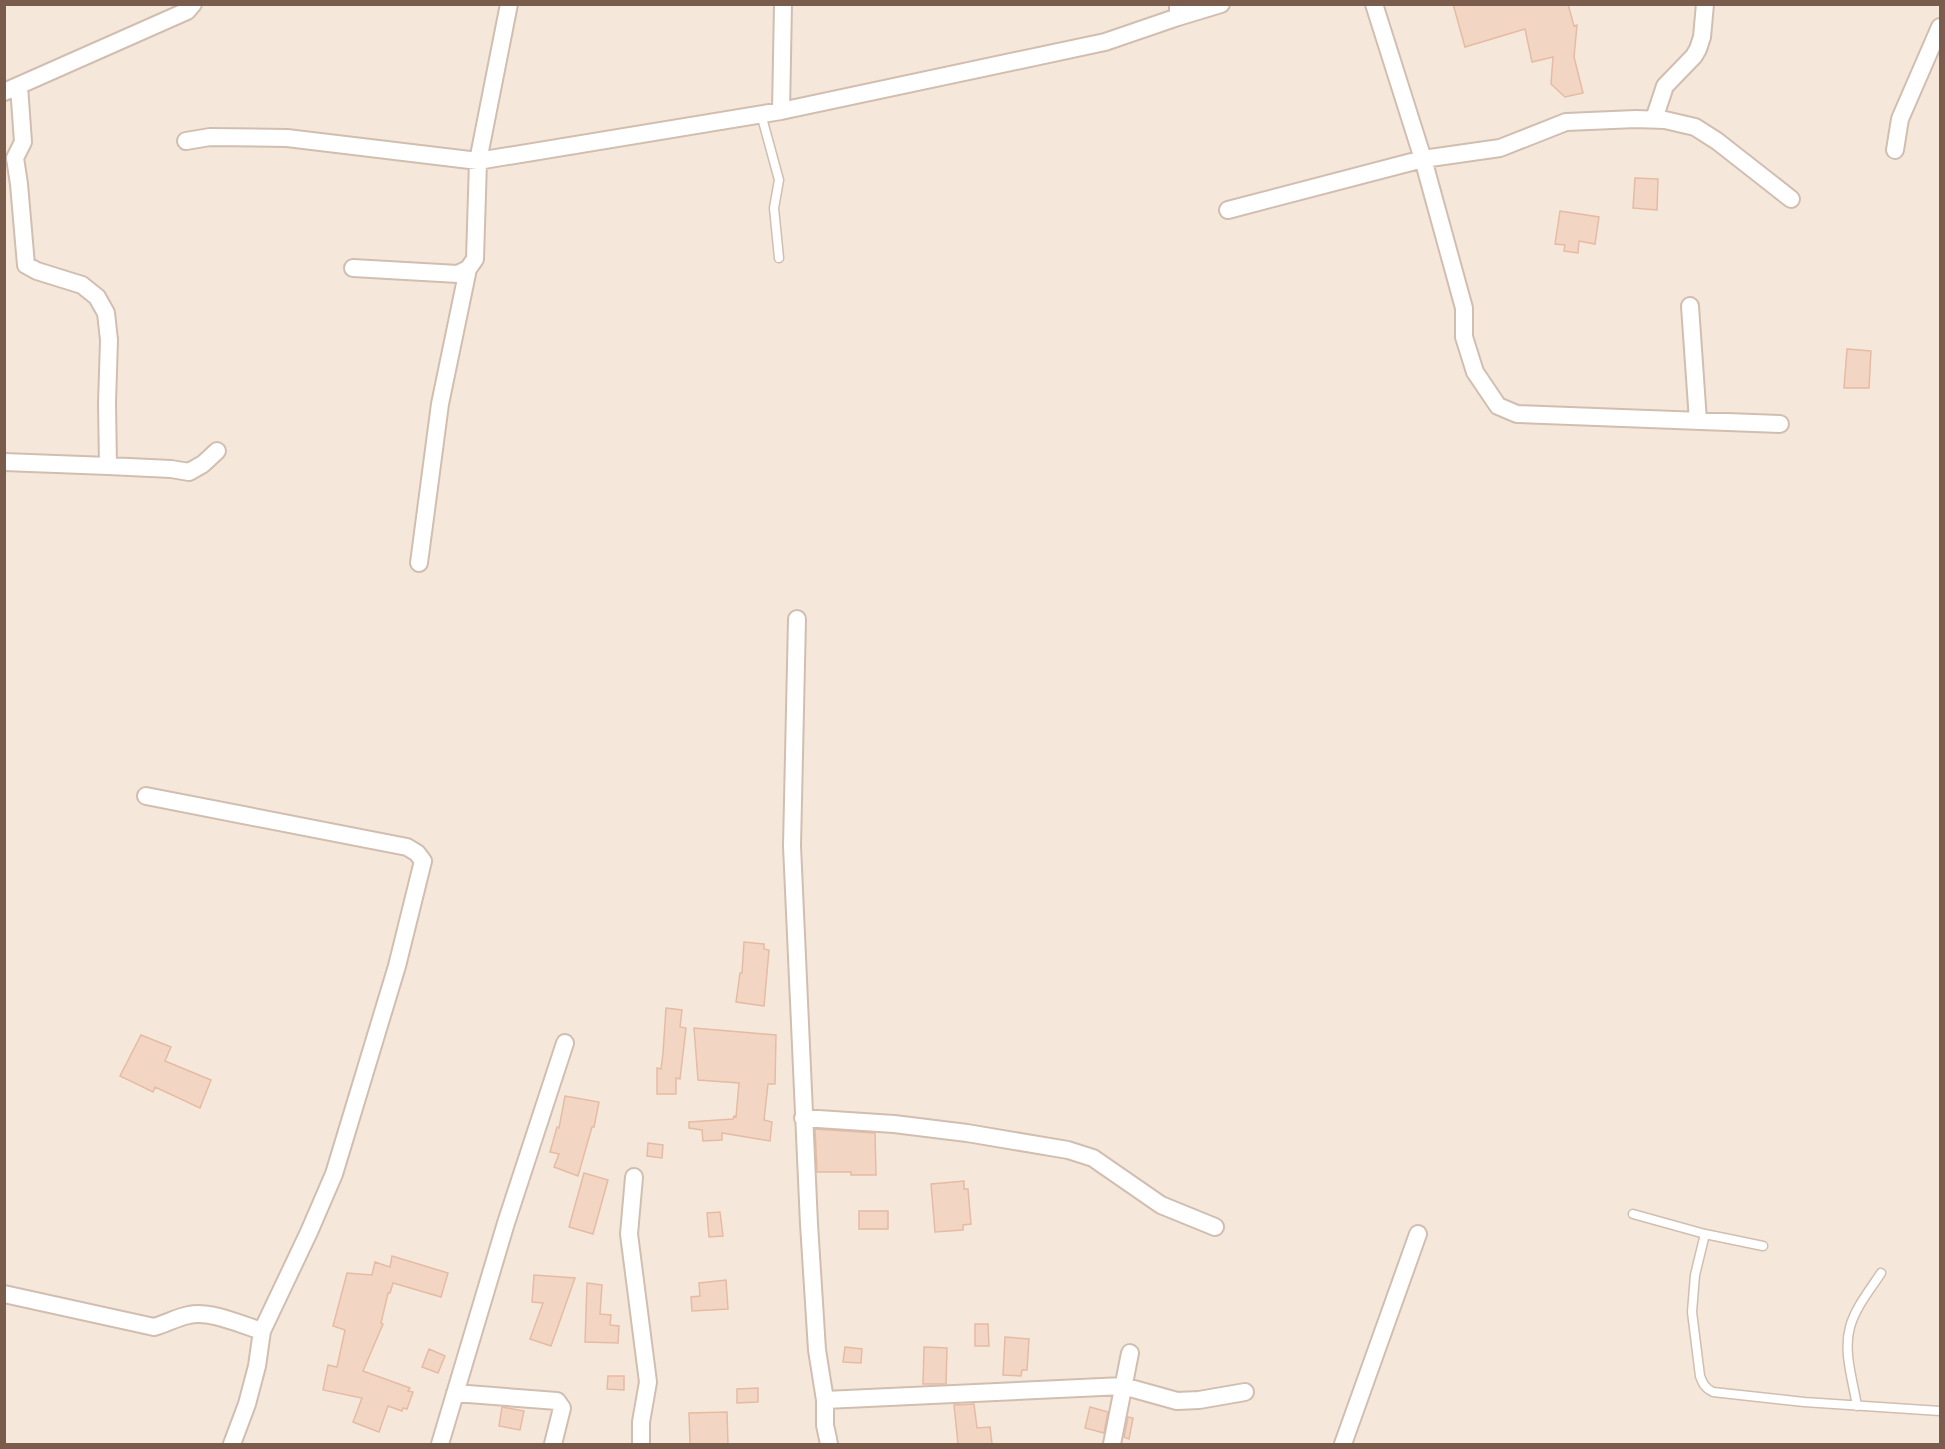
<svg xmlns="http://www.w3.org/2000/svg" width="1945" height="1449" font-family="'Roboto Condensed',sans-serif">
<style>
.residential{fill:#f5e8da}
.building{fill:#f3d5c3;stroke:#e6bba3;stroke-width:1.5}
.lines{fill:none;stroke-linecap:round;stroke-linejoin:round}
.lane-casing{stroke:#d1beb0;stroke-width:11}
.street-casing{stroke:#d1beb0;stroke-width:20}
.lane{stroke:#fff;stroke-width:8}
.street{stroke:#fff;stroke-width:16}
</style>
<rect width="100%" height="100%" fill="#fdf6ec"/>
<path class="residential" d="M5,5h1935v1439h-1935z"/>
<path class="building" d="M1453,4h115l6,22 3,-1 -3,32 9,36 -18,4 -14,-13 2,-27 -21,5 -7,-33 -60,18z
M1635,178l23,1 -1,31 -24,-2z
M1560,211l39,6 -4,27 -16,-3 -1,12 -14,-2 1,-6 -10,-1z
M1847,349l24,2 -2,37h-25z
M744,942l20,2v5l5,1 -5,56 -28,-4 4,-29h2z
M666,1008l16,2 -2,17 6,1 -6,51 -4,-1v16h-19v-26l4,1 2,-16z
M694,1028l82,7 -1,49h-7l-4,36 8,2 -2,19 -48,-8v7l-19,1 -1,-11 -13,-2v-6l44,-3 1,-3 2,1 3,-34 -41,-3z
M141,1035l30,12 -6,14 46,19 -11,28 -45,-21 -2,5 -33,-16z
M565,1096l34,6 -5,25h-2l-14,49 -24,-9 5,-13 -9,-2 7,-25 2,1z
M815,1129l60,4 1,42h-25v-3h-34z
M648,1143l15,2 -1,13 -15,-2z
M584,1173l24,7 -15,54 -24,-7z
M964,1181v8h4l3,35 -8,1v5l-28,2 -4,-48z
M859,1211h29v18h-29z
M720,1212l3,24 -14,1 -2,-24z
M392,1256l56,17 -7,24 -48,-14 -3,10h-2l-7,30 2,1 -20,47 47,17 -2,3 5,1 -6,17 -4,-1 -1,3 -14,-5 -9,26 -26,-10 9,-24 -39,-8 5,-25 9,2 8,-37 -12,-4 14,-53 25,2 3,-13 15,5z
M534,1275l41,3 -24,68 -21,-7 13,-36 -11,-1z
M726,1280l2,29 -36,2 -1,-14 9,-1 -1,-13z
M587,1283l15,2 -2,29 11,1 -1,10 9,1 -1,17 -33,-1z
M975,1324h13l1,22h-14z
M1005,1337l24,2 -2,31h-5l-1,6 -18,-1z
M845,1347l17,2 -1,14 -18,-1z
M924,1347l23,1 -1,36h-23z
M429,1349l16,7 -7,17 -16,-6z
M608,1376h16v14l-17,-1z
M758,1388v14l-21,1v-14z
M974,1404l3,24 13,-1 2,17h-34l-4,-39z
M502,1407l22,4 -4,19 -21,-4z
M1090,1407l18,5 -4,21 -19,-5z
M727,1412l1,32h-38l-1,-31z
M1128,1417l5,1 -4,21 -5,-2z"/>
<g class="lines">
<defs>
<path id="lane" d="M761,114l18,66 -5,28 5,50
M1633,1214l72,20 58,12
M1705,1234l-10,41 -3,37 8,64c3,8 5,12 13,16l91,10 136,9
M1857,1406c-4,-25 -14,-54 -7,-79 5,-19 20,-37 31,-54"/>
<path id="street" d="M1374,4l49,155 41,149v29l11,35 23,34 19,8 263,10
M1178,17l43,-13
M19,86l4,56 -8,16 4,26 7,81 11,6 45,14 15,12 9,16 3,27 -2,63 1,63 63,3 18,3 14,-8 14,-13
M4,92l183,-81 6,-7
M781,111l2,-107
M1654,119l11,-33 29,-30 4,-7 4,-12 3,-33
M186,141l24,-4 77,1 191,23 303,-50 324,-69 73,-25v-13
M1895,150l5,-31 40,-92
M1228,210l195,-51 77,-11 66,-26 70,-3 29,1 30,7 22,14 74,58
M353,268l105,6 10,-5
M1690,306l8,115
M4,462l104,4
M419,563l21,-159 28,-135 7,-10 3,-98 31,-157
M797,619l-5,227 17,378 8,126 8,50
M146,796l261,51 10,6 6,8 -26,105 -63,208 -25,58 -47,99 -5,35 -10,38 -15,40
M803,1118l91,6 73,9 101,17 25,8 68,47 54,22
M634,1177l-5,57 19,148 -7,40v22
M4,1294l150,33c12,-3 23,-10 35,-12 21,-5 53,10 73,16
M455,1393l102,8 5,7 -9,36
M440,1444l66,-221 59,-180
M829,1444l-4,-19v-25l298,-14 54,15 22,-1 46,-8
M1112,1444l18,-91
M1343,1444l75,-210"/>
</defs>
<use href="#lane" class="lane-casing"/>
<use href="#street" class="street-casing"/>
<use href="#lane" class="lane"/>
<use href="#street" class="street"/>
</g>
<rect width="1945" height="1449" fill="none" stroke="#7a5c4d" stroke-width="12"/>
</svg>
